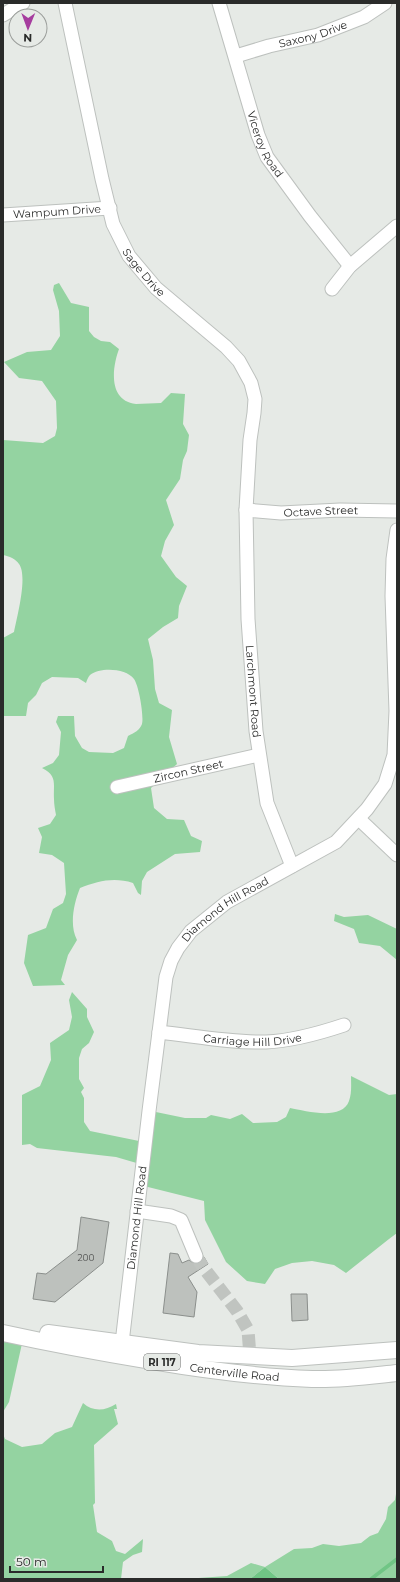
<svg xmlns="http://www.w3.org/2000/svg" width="400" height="1582" font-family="Montserrat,sans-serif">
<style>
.green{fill:#94d3a1}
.water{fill:#70c585}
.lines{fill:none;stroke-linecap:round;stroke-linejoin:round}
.stream{stroke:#70c585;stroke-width:3.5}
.building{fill:#bdc1bd;stroke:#8b8f8c}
.minor-tunnel{stroke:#c0c4c0;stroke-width:13;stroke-dasharray:13 6;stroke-linecap:butt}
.minor-casing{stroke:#bdc1be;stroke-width:15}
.major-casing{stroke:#bdc1be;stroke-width:18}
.minor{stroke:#fff;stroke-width:13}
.major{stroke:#fff;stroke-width:16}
.labels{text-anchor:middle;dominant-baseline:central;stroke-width:3;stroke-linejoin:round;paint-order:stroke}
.number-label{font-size:9px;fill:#4f504f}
.shield{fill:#e6eae6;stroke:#626462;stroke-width:1}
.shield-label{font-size:10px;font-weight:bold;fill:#2a2b2a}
.street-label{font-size:11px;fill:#2a2b2a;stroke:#e6eae6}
</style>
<rect width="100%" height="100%" fill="#e6eae6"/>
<path class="green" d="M59,283l12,20 18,4v24l5,6 7,4 9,1 9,7c-7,19 -11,52 17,55 8,0 17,-1 25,-1l10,-10 14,1 -2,30 6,11 -2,16 -4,9 -3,19 -14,21 8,25 -9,16 -4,15 15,21 11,9 -8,20 -1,12 -15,9 -15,12 5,21 2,29 4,14 13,7 -3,27 8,27 -26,24 3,20 13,11 17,1 7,16 11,5 -2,11 -25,2 -28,18 -5,9 -1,14 -3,-2 -5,-10c-19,-6 -35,-2 -53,5 -6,15 -11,37 -3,52l-9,15 -7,25 4,5 -32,1 -9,-23 4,-28 18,-7 7,-19 10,-6 3,-9 -2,-31 -12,-8 -13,-2 3,-16 -4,-9 12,-4 6,-9c-1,-5 -2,-11 -2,-16 -1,-15 4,-23 -12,-31l11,-5 6,-8 2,-23 -5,-10 2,-6h16l1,20 7,12 7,4 24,1 11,-5 4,-12c6,-3 12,-6 14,-12 2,-8 -3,-38 -8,-45 -8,-11 -34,-12 -44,-4 -2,2 -3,5 -4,8l-8,-5 -26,-1 -10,6 -6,12 -8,8 -2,13h-23v-78l11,-6c3,-15 14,-56 5,-68 -3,-5 -10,-8 -16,-9v-115l40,3 12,-7 2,-8 -1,-27 -14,-20 -23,-3 -15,-16 23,-10 24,-2 9,-14 -1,-25 -6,-21 1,-5z
M335,914l9,3 24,-2 29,14v31l-17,-14 -21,-3 -5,-14 -20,-8z
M72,992l15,17v8l7,15 -5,11 -7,6 -3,9v21l5,9 -3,4 3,6v24l6,9 54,11 7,-31 34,7h21l5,-3 19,4 12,-5 11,9 24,-1 9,-5 4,-9c16,3 52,13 59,-7 3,-8 2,-18 2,-25l38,19 8,-1v139l-8,6 -43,34 -12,-8 -22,-4 -20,2 -17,6 -10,15 -18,-3 -21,-19 -21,-42 -1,-19 -64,-16v-21l-24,-7 -79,-9 -7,-4 -8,1v-50l18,-9 11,-26 -1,-17 19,-13 3,-13 -3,-17z
M3,1334l20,5 -14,63 -6,10z
M83,1403c10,9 22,8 33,1l1,5h-3l4,15 -24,21 1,58 -2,2 4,27 15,9 4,10 9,3 18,-15 -1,13 -9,3 -10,7 -2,17h-118v-145l2,5 17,8 20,-3 13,-11 17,-6z
M397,1488v91h-118l-14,-12 -15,12h-66l43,-3 24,-13 14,4 29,-18 18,-1 11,-4 16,2 22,-3 9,-7 8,-3 8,-14 2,-12 7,-7z"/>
<path class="water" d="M265,1567l14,12h-29z"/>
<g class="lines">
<path class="stream" d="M371,1579l26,-20"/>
</g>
<path class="building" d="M81,1217l28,5 -6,41 -48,39 -22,-3 4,-26 9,1 31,-24z
M170,1253l8,1 4,9 7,-3 6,4 4,-1 5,-6 4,7 -20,13 9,15 -3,25 -31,-4z
M291,1294h16l1,26 -16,1z"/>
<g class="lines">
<path class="minor-tunnel" d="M196,1256l7,11 34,44 11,19 2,26"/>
<defs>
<g id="minor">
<path id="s1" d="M65,3l37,176 11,45 16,32 27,32 70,59 13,14 12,22 4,16 -1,14 -4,27 -4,70 2,109 8,112 11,72 25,63"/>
<path id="s2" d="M219,3l39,132 9,22 43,59 40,50"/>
<path d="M3,15l20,-12"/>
<path id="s3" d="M236,56l33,-10 49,-11 46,-18 21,-14"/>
<path id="s4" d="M3,215l107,-7"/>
<path d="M332,289l18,-23 47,-40"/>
<path id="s5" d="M246,510l35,3 59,-3 57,1"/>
<path id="s6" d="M117,787l142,-32"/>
<path d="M359,819l38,36"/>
<path id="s7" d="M159,1032c36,4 72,11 107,10 26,-1 54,-9 78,-17"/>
<path d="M137,1211l34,5 10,4 15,36"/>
<path id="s8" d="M122,1343l27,-232 17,-134 5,-16 7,-13 13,-17 36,-29 109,-60 31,-33 18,-25 9,-29 2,-44 -4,-115 1,-37 4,-29"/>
</g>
<g id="major">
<path id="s9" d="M3,1333c50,11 99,20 149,28 53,9 107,16 160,18 29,1 57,-3 85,-6"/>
<path d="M48,1333l150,20 94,5 105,-8"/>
</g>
</defs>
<use href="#minor" class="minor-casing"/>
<use href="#major" class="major-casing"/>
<use href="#minor" class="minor"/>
<use href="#major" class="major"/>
</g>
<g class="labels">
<g class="number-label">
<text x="86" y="1257">200</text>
</g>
<rect class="shield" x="144" y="1354" width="36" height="16" rx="3"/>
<g class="shield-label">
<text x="162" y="1362">RI 117</text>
</g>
<g class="street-label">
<text stroke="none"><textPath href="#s3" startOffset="80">Saxony Drive</textPath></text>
<text stroke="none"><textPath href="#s2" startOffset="149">Viceroy Road</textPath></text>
<text stroke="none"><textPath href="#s4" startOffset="54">Wampum Drive</textPath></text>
<text stroke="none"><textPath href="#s1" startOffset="284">Sage Drive</textPath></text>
<text stroke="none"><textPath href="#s5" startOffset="75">Octave Street</textPath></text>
<text stroke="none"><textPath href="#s1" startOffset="749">Larchmont Road</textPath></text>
<text stroke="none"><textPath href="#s6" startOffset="73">Zircon Street</textPath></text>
<text stroke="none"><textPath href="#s8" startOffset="462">Diamond Hill Road</textPath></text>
<text stroke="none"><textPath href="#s7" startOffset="94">Carriage Hill Drive</textPath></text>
<text stroke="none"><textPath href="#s8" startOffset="126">Diamond Hill Road</textPath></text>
<text stroke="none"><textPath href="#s9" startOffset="235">Centerville Road</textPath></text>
</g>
</g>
<rect width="400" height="1582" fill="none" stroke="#2a2b2a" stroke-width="8"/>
<g transform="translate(28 28) rotate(181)"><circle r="19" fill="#e6eae6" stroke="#9b9e9b"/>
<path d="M0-3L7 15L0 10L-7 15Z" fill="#a63d9f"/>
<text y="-6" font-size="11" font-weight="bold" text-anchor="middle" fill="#2a2b2a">N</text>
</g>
<path d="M10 1566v6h93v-6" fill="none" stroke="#2a2b2a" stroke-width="2"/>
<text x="16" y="1566" font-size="12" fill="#2a2b2a" stroke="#e6eae6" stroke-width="3" paint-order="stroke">50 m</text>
</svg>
